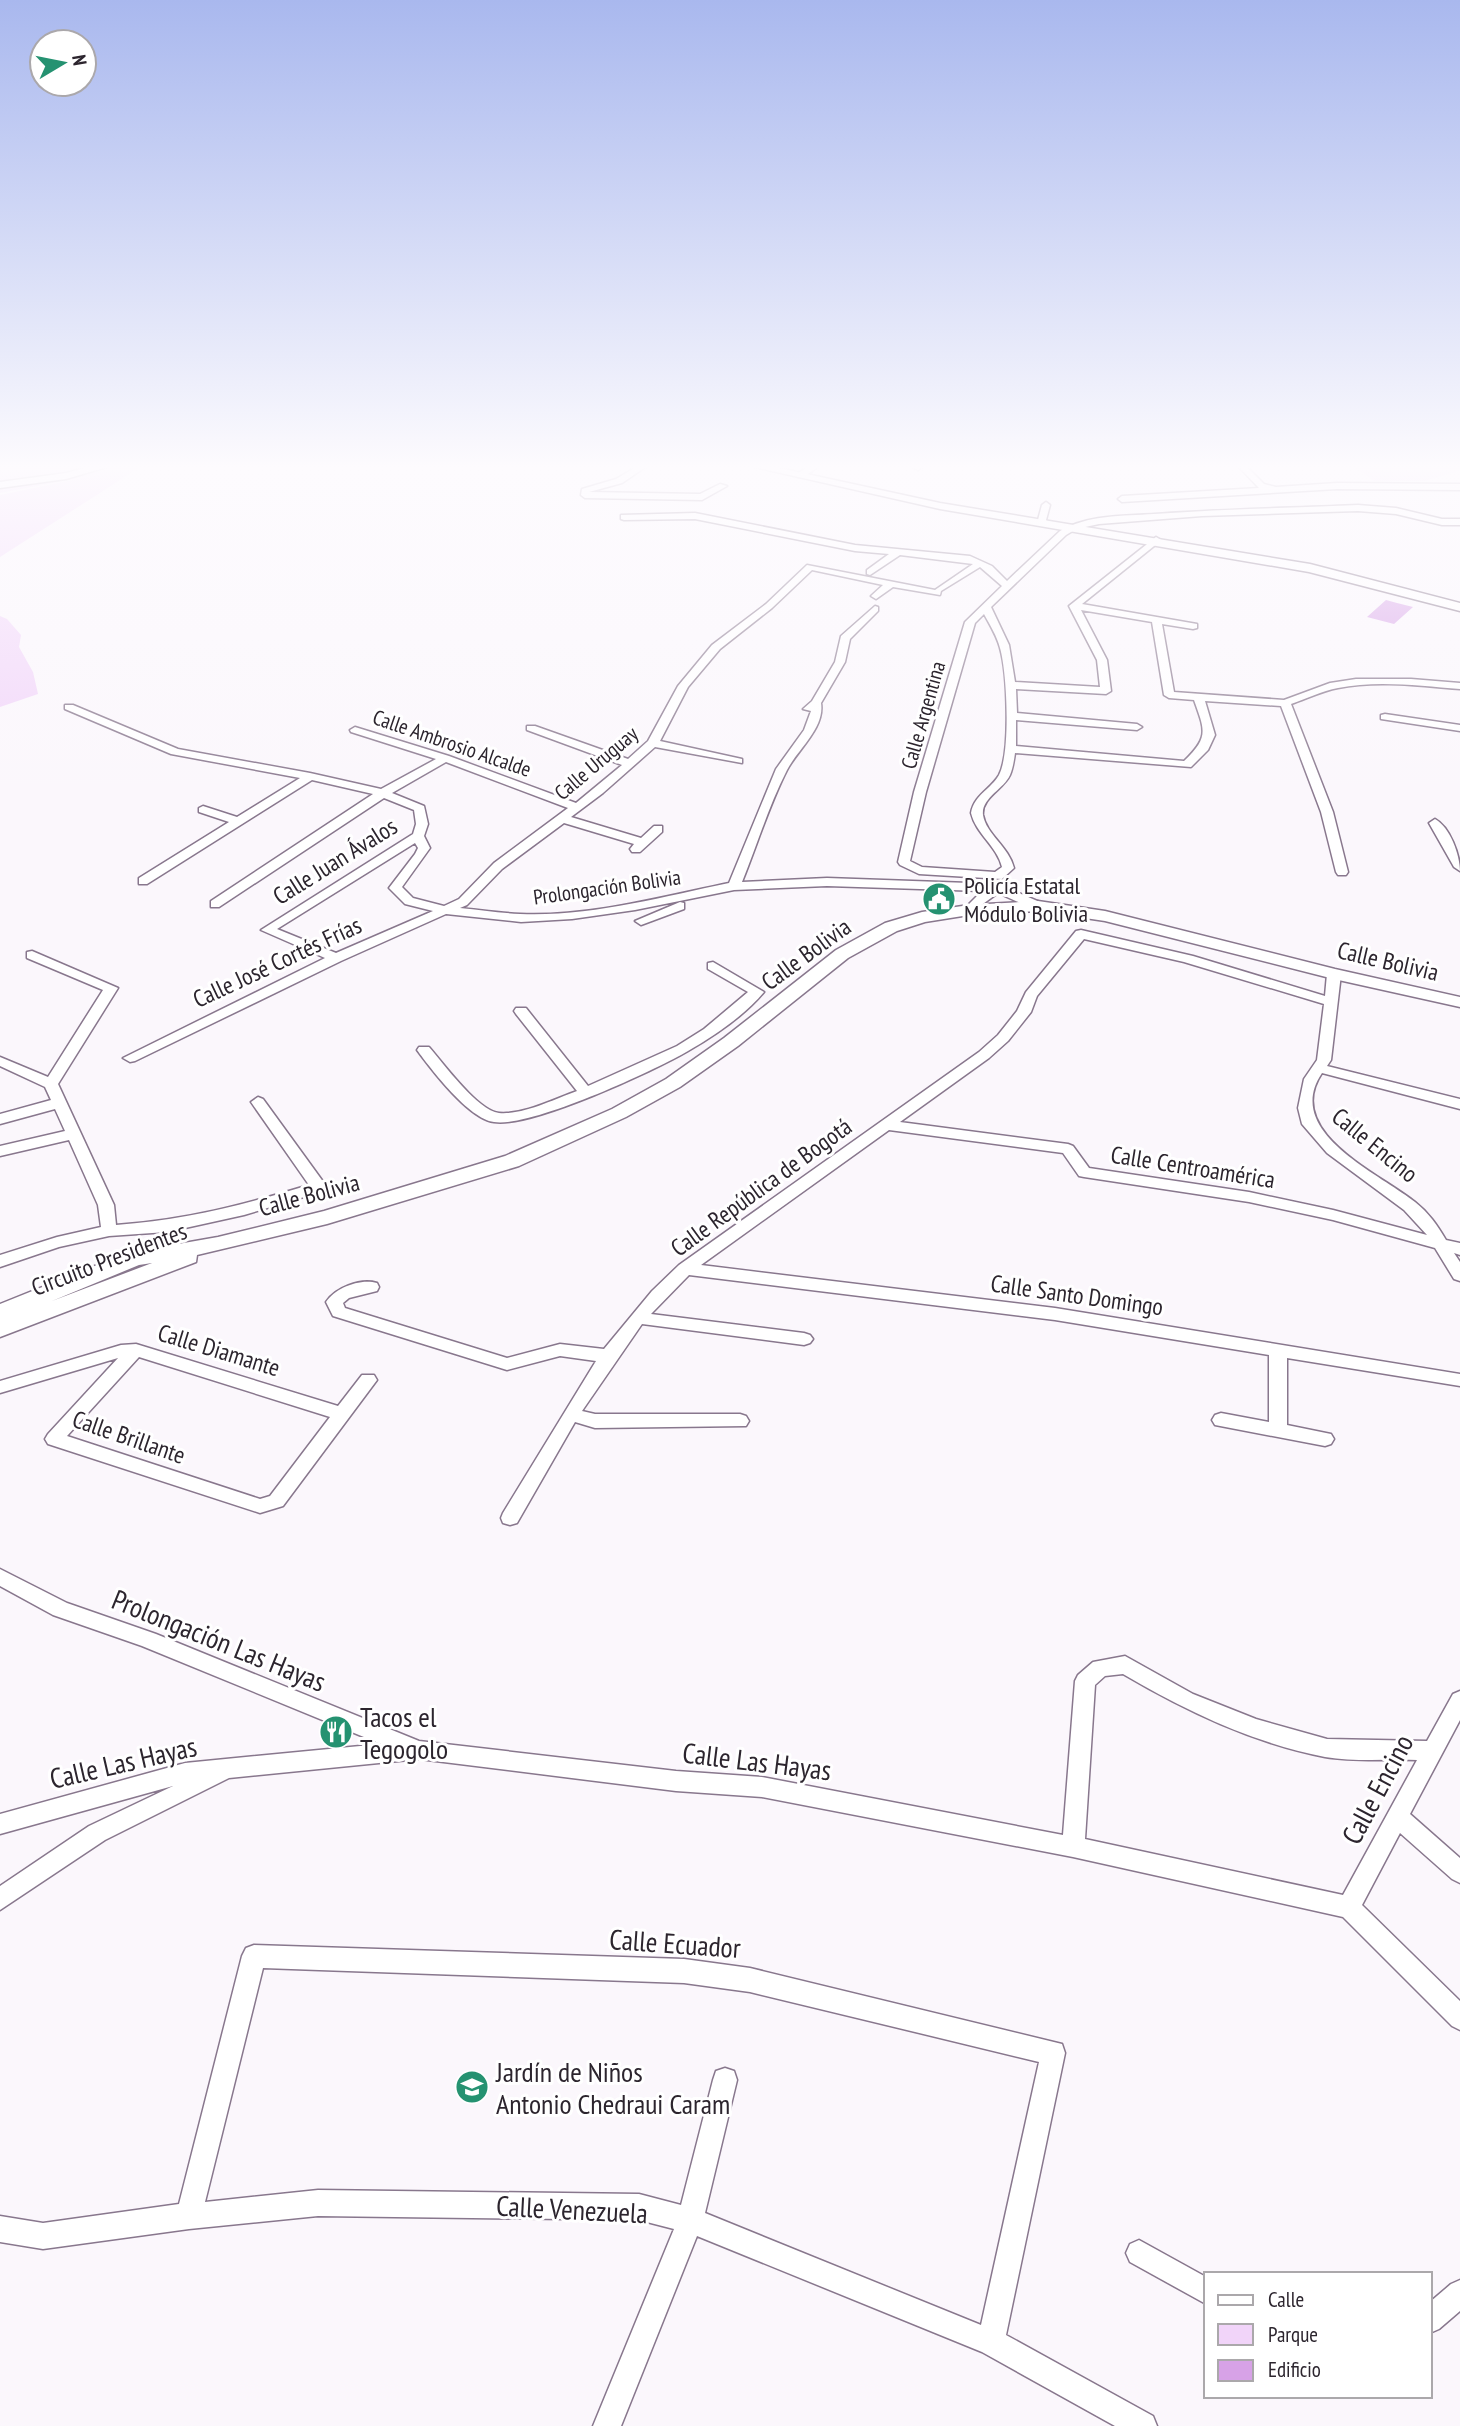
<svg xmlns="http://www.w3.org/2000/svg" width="1460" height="2426" font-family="'PT Sans Narrow',sans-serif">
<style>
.green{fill:#f1d4f9}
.building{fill:#d7a2e7}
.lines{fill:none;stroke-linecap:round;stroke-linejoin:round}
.minor-casing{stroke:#88778d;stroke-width:3}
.secondary-casing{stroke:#88778d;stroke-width:3}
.minor{fill:#fff;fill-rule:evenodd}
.secondary{fill:#fff;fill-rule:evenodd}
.labels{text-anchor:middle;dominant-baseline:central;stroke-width:6;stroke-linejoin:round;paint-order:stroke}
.far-street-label{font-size:21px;fill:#2c252e;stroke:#fff}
.street-label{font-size:24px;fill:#2c252e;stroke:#fff}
.poi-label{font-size:24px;fill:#2c252e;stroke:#fff;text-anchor:start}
.near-street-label{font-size:28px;fill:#2c252e;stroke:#fff}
.near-poi-label{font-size:28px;fill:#2c252e;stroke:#fff;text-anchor:start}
</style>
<rect width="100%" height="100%" fill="#fbf7fc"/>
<path class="green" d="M0,466h142l-142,91v-62l106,-22 -106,20z
M1353,466h107v5l-36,10h-50z
M0,616l7,3 14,16 -2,12 14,25 5,22 -38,13z"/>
<path class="building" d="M1386,600l11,3 16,4 -19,17 -27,-7z"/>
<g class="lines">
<defs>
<path id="minor" d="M638,466h9l-25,17 -33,9 111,2 20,-10 7,2 -25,14 -117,-2 -4,-3 1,-6 34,-10z
M810,466h9l-15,11h-6v-4z
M910,466h11l1,1 -4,3z
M1238,466h8l18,18 12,3 61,-4 123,1v6l-123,-1 -215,13 -4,-3 4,-3 137,-8z
M1046,502l4,3 -4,15 2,3 -4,3 -6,-6 4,-15z
M1358,505l38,3 46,11h18v6h-18l-46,-11 -38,-3 -156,5 -103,8 -23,5 -10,6 -75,72 18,38 6,37 85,5 -3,-27 -28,-54 87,-69 5,3 -2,2 -77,62 115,20v4l-4,1 -31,-5 12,68 110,8 46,-17 26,-4h55l49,4v6c-39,-3 -83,-9 -122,-1 -16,3 -32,11 -47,16l42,108 15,60 -2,3h-8l-2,-3 -15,-60 -40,-106 -76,-5 10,34 -7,15 -17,17 -176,-14c-1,7 -2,15 -5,22 -6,14 -29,23 -27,40 3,19 26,32 31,53l-12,11 -83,-5 -19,-9 -2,-3 16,-70 51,-170 37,-36 -22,-19 -39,24 -1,4 -47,-8 -17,12 -5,-3 12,-11 -71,-15 -40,38 -52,41 -32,38 -28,54 82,18v4l-87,-16 -52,46 -32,24 70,21 13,-12h8v6l-22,20h-8l-2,-3 4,-5 -70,-21 -62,46 -35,36 -7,3c20,2 40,5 60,6 69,3 141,-17 209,-31l47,-114 28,-39 7,-19 -8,-2 9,-8 23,-39 6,-26 34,-30 3,1v4l-28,28 -5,23 -24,41c4,25 -23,46 -34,67 -18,35 -30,75 -45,112l85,-4 171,6 44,19v6h-8l-36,-16 -29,21 -6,-4 19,-19 -155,-5 -93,4 -99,20 -63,9 -51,3 -75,-8 -105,47 -206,100 -5,1 -7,-4 202,-100 -64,-28 152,-96 3,-10 -2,-14 -30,-12 -165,109h-8v-6l162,-107 -61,-14 -165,104h-8v-6l90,-56 -30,-10v-4l4,-2 34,11 63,-39 -129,-24 -106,-45v-4h8l105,44 132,24 71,16 55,-30 -85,-27 -1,-2 5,-3 94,29 127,47 46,-38 -95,-35v-4h8l93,33 20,-18 30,-55 34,-41 54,-41 41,-39 128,25 38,-26 -73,-9 -30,20 -3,-1v-4l22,-16 -34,-3 -160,-32 -71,1 -3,-1v-4l74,-2 160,32 115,11 22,10 15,15 53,-50c27,-16 63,-15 94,-17 68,-5 136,-6 204,-9zM1081,610l71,12 12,73 5,3 25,2c11,31 15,37 -10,61l-168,-15v-26l121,10 5,-3 -5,-3 -120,-11 -1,-24 90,5 5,-3 -4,-31zM984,614c6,11 13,22 16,34 7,24 11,104 -1,127 -8,14 -25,20 -28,38 5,21 26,33 31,54l-7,5 -73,-5 -12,-6 16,-69 49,-169zM446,762l122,46 -74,55 -35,36 -15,7 -31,-8 -11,-11 28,-39 -6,-12 4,-12 -4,-18 -32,-13zM415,843l3,5 -3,6 -26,34 16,16 28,7 -97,42 -59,-24z
M1385,714l75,11v6l-79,-12v-4z
M1435,819c15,8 25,36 25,52l-6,-4 -25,-44z
M680,902l4,1v6l-43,16 -6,-4z
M1081,930l112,26 132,40 2,-22 2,-3h10l2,3 -10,86 -4,6 133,33v10l-138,-36c-40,59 57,100 93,129 14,11 22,23 31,38l14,3v12l-6,-2 6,9v19l-6,-2 -19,-31 -102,-28 -84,-18 -165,-25 -5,-1 -16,-23 -174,-23 -188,135 354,43 405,66v12l-173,-28v67l44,9 3,5 -3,5 -6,2 -110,-21 -3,-5 3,-5 6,-2 48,9v-67l-214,-35 -366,-45 -38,39 153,19 6,2 3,4 -3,4 -6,2 -162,-21 -60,87 13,3h145l6,2 3,5 -3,5 -151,2 -20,-6 -58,101 -7,2 -7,-2 -2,-5 2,-5 93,-152 -36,-5 -53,14 -174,-54 -7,-14c9,-14 34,-24 51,-19l2,4 -2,4 -28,7 -6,5 2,5 162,50 53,-14 44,5 48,-58 27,-26 300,-213 19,-17 19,-24 9,-19 50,-61zM1084,939l100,23 140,42 -7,56 -13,19 -6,29 4,16 25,29 77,57 23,25 -94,-25 -84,-18 -160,-24 -16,-22 -5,-2 -168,-22 89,-64 19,-17 23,-29 6,-16z
M32,951l86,37 -60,96 56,121 2,20c70,-5 127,-20 193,-40l-58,-83 7,-5 5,2 61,84 3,4 -3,4 -80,24 -77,17 -58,4 -50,11 -59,20v-12l57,-18 44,-10 -3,-22 -29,-65 -69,16v-10l65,-15 -10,-22 -55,15v-10l51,-14 -6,-13 -45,-21v-9l48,20 55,-87 -76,-32v-6z
M713,962l51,30c-19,23 -50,44 -76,59 -34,20 -158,77 -194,71 -25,-3 -63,-53 -77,-72l2,-3h10c14,16 49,64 70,66 25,2 55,-14 78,-22l-61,-77 -2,-3 2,-3h10l62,78 89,-40 27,-17 44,-37 -40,-23v-6z
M136,1344l202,62 24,-31h12l3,5 -94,126 -23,7 -212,-69 -3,-5 3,-5 70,-76 -118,35v-12l121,-36zM139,1357l191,60 -60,79 -10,3 -193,-63z
M0,1569l67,34 89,31 263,107 257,30 86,6 301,58 12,-154 3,-6 15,-13 32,-6 68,38 63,25 71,20 100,2 26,-47 7,-3v29l-50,94 50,44v25l-8,-4 -52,-46 -38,72 98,96v29l-8,-4 -109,-109 -270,-60 -311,-60 -86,-6 -257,-32 -190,19 -124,62 -105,70v-24l89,-60 84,-40 -173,48v-20l185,-51 196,-19 -239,-98 -89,-31 -53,-29zM1123,1674c63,37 130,69 202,83 29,5 62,2 92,3l-74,135 -258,-56 10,-154 10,-9z
M254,1945l430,14 66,9 312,76 3,9 -59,282 147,81 4,10h-42l-133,-74 -285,-116 -76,190h-28l81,-197 -35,-9 -321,-4 -129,13 -146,20 -43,-7v-26l43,7 136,-19 63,-248 4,-8zM263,1968l421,15 66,9 289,70 -58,263 -276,-112 32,-133 -3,-9 -9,-3 -9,3 -3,9 -32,125 -42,-11 -321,-4 -113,12z
M1139,2240l67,37v27l-76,-42 -4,-9 4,-9z
M1460,2280v31l-21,18 -9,4v-31l21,-18z"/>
<path id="secondary" d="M92,466h18l-44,13 -66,9v-6l66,-9z
M750,466h20l170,37 370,61 150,39v8l-151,-39 -369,-63z
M1038,901l67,10 230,58 125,28v10l-126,-28 -229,-58 -67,-10 -69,4 -44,7 -28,9 -49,27 -110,88 -58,41 -54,30 -107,49 -192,58 -130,31 -1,7 -196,75v-33l127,-51 91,-16 106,-26 181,-55 107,-47 54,-30 58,-41 112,-88 49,-27 37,-11 47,-7zM152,1263l-100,38 87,-36z"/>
</defs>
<use href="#minor" class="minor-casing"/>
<use href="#secondary" class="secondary-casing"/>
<use href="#minor" class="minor"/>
<use href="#secondary" class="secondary"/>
</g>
<linearGradient id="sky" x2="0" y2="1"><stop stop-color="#a9b8ee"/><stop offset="0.58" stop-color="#fdfbfe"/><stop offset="1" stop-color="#fdfbfe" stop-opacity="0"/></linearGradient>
<rect width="1460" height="805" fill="url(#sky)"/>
<defs>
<symbol id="civic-disc" viewBox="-11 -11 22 22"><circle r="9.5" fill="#259271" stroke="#fff"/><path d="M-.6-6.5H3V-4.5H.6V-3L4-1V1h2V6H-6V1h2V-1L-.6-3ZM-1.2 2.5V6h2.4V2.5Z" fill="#fff"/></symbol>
<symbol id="restaurant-disc" viewBox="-11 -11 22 22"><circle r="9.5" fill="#259271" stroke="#fff"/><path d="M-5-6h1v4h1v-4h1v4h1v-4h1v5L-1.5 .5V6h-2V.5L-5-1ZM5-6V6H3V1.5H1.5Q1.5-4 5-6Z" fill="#fff"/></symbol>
<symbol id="school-disc" viewBox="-11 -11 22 22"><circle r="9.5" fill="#259271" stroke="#fff"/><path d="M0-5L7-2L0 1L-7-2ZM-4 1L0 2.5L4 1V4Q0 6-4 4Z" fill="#fff"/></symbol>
</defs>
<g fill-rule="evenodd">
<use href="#civic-disc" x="920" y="880" width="38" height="38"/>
<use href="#restaurant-disc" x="317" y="1713" width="38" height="38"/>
<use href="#school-disc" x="453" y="2068" width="38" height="38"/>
</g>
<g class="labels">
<g class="far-street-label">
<text transform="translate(923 715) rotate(-74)">Calle Argentina</text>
<text transform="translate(452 743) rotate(19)">Calle Ambrosio Alcalde</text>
<text transform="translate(596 763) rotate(-40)">Calle Uruguay</text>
<text transform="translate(607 887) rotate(-8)">Prolongación Bolivia</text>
</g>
<g class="street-label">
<text transform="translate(335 861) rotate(-32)">Calle Juan Ávalos</text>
<text transform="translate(806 954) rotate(-36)">Calle Bolivia</text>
<text transform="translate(1388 961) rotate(13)">Calle Bolivia</text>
<text transform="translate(277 962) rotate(-25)">Calle José Cortés Frías</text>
<text transform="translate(1375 1145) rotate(39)">Calle Encino</text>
<text transform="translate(1193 1167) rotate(9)">Calle Centroamérica</text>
<text transform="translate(761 1187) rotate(-36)">Calle República de Bogotá</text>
<text transform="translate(309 1195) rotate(-15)">Calle Bolivia</text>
<text transform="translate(109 1259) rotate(-21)">Circuito Presidentes</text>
<text transform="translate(1077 1295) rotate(8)">Calle Santo Domingo</text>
<text transform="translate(219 1350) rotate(17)">Calle Diamante</text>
<text transform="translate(129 1437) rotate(19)">Calle Brillante</text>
</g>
<g class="poi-label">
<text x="964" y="885">Policía Estatal<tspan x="964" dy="28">Módulo Bolivia</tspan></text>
</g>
<g class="near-street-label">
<text transform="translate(219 1640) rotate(22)">Prolongación Las Hayas</text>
<text transform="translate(757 1761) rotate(7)">Calle Las Hayas</text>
<text transform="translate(123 1762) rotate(-13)">Calle Las Hayas</text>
<text transform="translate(1377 1789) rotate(-62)">Calle Encino</text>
<text transform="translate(675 1943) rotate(4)">Calle Ecuador</text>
<text transform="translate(572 2209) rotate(3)">Calle Venezuela</text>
</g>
<g class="near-poi-label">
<text x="360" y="1716">Tacos el<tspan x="360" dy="32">Tegogolo</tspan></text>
<text x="496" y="2071">Jardín de Niños<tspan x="496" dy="32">Antonio Chedraui Caram</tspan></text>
</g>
</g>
<rect x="1204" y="2272" width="228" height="126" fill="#ffffff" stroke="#aba8ab" stroke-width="2"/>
<rect x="1218" y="2295" width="35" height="10" fill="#ffffff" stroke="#aba8ab" stroke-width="2"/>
<text x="1268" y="2307" font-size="21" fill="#2c252e">Calle</text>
<rect x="1218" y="2324" width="35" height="21" fill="#f1d4f9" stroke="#aba8ab" stroke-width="2"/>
<text x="1268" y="2342" font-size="21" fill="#2c252e">Parque</text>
<rect x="1218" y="2360" width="35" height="21" fill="#d7a2e7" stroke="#aba8ab" stroke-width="2"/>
<text x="1268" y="2377" font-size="21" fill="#2c252e">Edificio</text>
<g transform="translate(63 63) rotate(80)"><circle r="33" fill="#ffffff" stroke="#aba8ab" stroke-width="2"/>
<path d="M0-5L12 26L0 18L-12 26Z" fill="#259271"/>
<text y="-10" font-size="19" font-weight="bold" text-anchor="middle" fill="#2c252e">N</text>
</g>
</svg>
